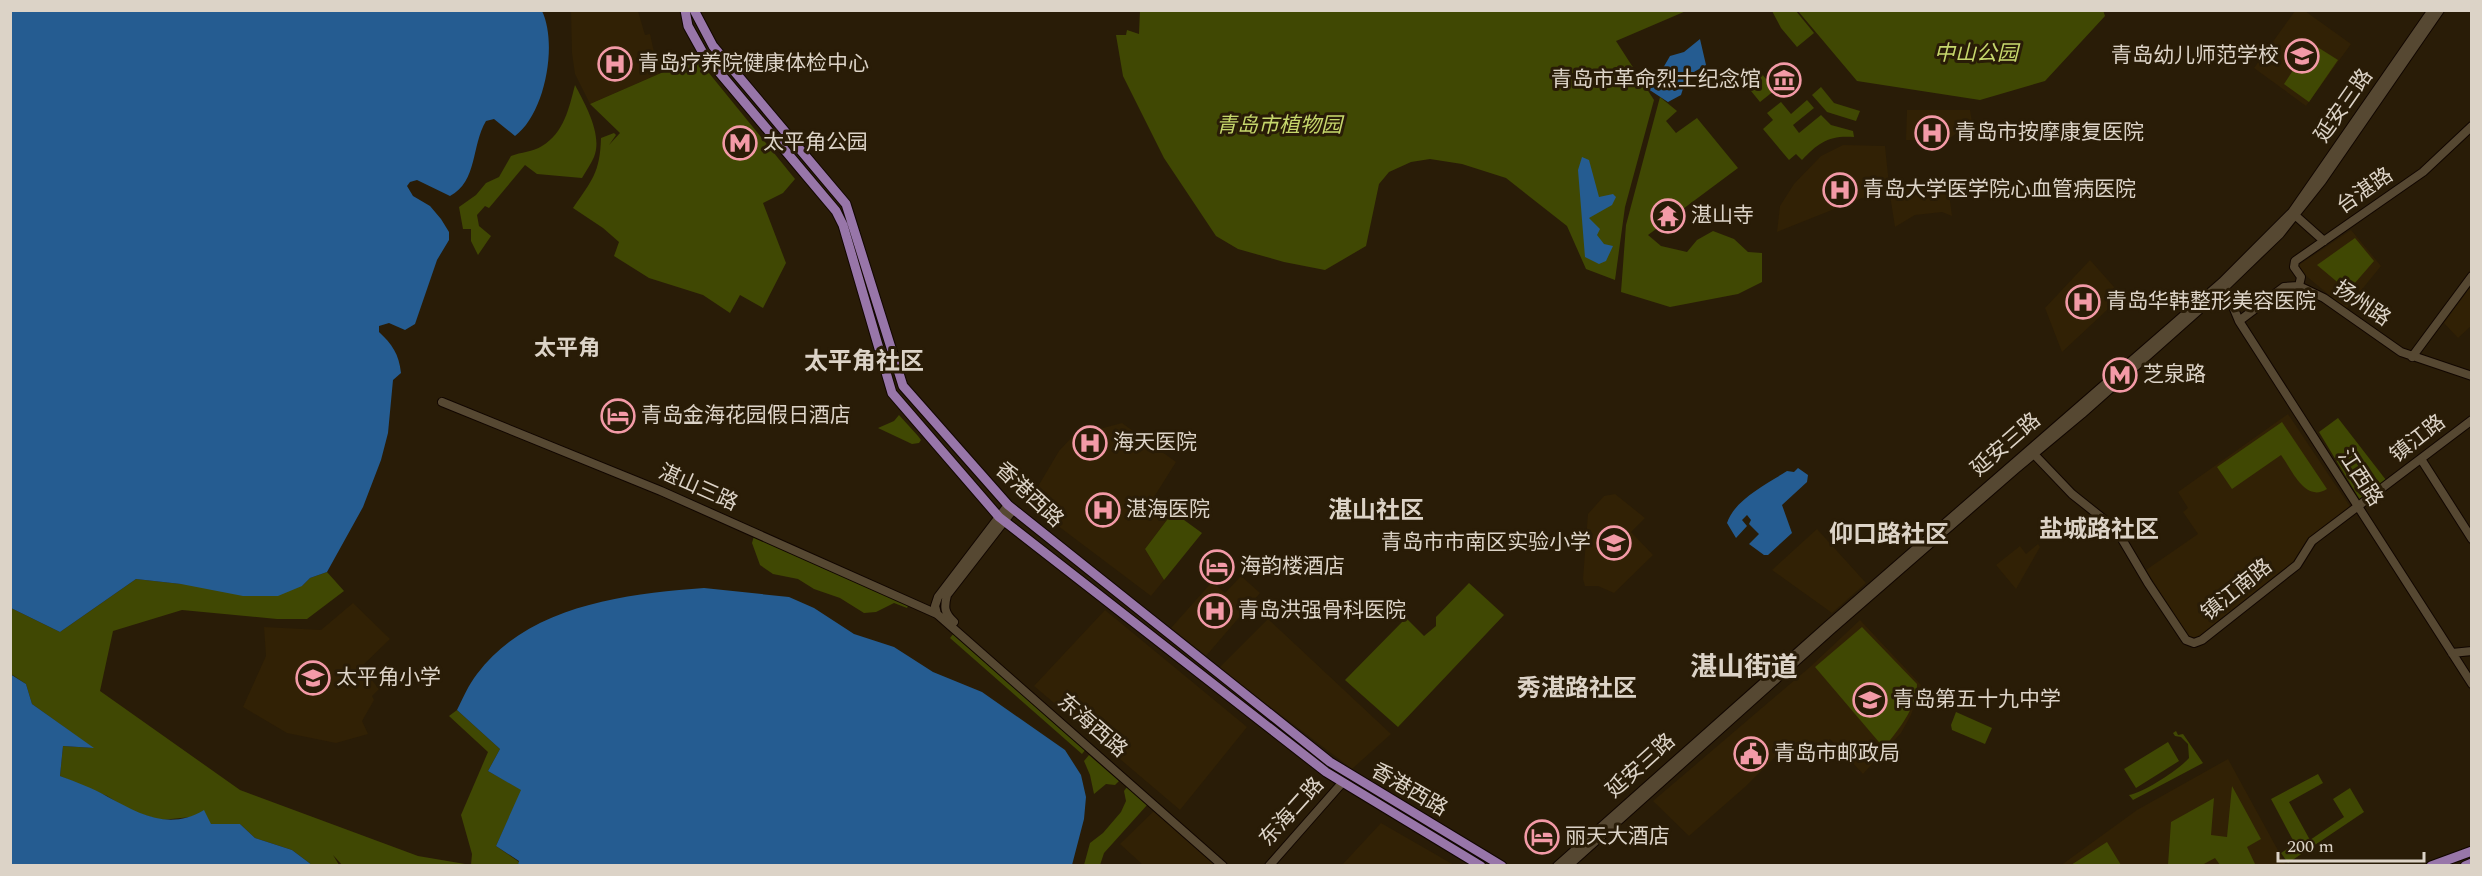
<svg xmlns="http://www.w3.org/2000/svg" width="2482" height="876" font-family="Spectral,'Noto Sans SC',serif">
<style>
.built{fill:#312105}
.green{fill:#404803}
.water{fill:#255c91}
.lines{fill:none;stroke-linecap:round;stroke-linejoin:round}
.secondary-casing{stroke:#110600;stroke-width:10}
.primary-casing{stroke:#110600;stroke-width:11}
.secondary{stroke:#564832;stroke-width:8}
.primary{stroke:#9876a9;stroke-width:9}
.labels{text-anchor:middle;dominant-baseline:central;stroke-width:6;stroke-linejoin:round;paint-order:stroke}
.park-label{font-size:21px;font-style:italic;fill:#c6d76c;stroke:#291c07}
.poi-label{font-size:21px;fill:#dcd3c7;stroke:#291c07;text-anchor:start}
.street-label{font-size:21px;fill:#dcd3c7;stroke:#291c07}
.neighbourhood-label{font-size:22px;font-weight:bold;fill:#dcd3c7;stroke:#291c07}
.quarter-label{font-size:24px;font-weight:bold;fill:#dcd3c7;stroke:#291c07}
.district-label{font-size:27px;font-weight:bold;fill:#dcd3c7;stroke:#291c07}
</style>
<rect width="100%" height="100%" fill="#291c07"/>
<path class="built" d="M571,11h67l7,24 5,-1 9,40 -69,30 -15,-30 -3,-21z
M2295,11h10l46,33 -45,62 -52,-38z
M1907,110h63l2,12 -26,19 -40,-1z
M1843,145l42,1 4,39 58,-6 5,37 -10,-4 -27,3 -20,12 -5,-32 -28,3 -85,34 3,-26 14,-22 27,-28z
M2351,230l30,36 -35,43 -47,-39v-5z
M2090,260l32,36 -60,56 -17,-44z
M2471,286v40l-13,12 -14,-15z
M2288,414l63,94 -43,32 -14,21 -97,77 -9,-2 -42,-66 52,-36 -15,-22 5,-4 -10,-16z
M1122,423l54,39 -22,35 19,15 -28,37 19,31 -13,16 -118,-89 -3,-7 29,-49 14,-15z
M1615,494l30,24 -14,14 22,23 -39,38 -16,-7h-13l-2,-7 5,-65 16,-18z
M1817,529l49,54 -34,30 -60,-43z
M2038,544l2,3 -24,42 -20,-24 24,-19 6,8z
M1241,576l19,17 -54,63 -35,-28 41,-46 13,11z
M353,603l37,36 -29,28 18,22 -7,7 2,4 -12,21 6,13 -32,9 -49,-10 -44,-26 23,-51 -2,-29 57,3z
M1105,610l142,117 -67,83 -146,-124z
M1268,619l123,115 -39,35 -133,-101z
M1860,620l61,65 -10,30 -10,18 -38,41 -33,-35 -31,22 -14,-14 -40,40 -56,49 -36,-35 157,-134z
M2228,759l58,106 -226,1 77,-56z
M1155,810l62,55h-74l-23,-21z
M1381,823l73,42h-112z"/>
<path class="green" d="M1140,10l546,1 -70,30 38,59 -29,107 -10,73 -29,-11 -19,-43 -61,-48 -44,-14 -32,-5 -19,3 -22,10 -10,12 -13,62 -41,24 -41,-8 -46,-13 -22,-13 -52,-78 -41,-82 -7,-41h10l1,-5 12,4z
M2103,10l2,6 -60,65 -65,19 -123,-19 -59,-70z
M1772,11h24l18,22 -17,14 -16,-19z
M2311,43l27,17 -29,42 -25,-18z
M700,62l95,117 -12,14 -20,10 23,60 -23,45 -23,-13 -10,18 -27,-18 -54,-17 -35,-22 5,-14 -16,-14 -30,-20c19,-28 27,-35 28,-70l13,-5 2,2 -7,10 11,-12 -30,-29 78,-34z
M1747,67l10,12 5,-5 13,16 -15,12 -22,-27z
M575,85c10,19 28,50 19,72 -3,7 -8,14 -12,21l-45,-4 -12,-9 -36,43 -4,-2 -8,9 2,11 12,10 -13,19 -7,-14v-12h-8l-4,-22 17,-12 10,-12 13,-6 12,-21c10,-4 22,-4 31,-10 22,-13 27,-38 33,-61z
M1821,87l13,16 26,8 -4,10 -29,-9 -15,-17z
M1660,97l17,14 -11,10 10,12 21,-15 41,50 -90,67 13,11 26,6 10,-12 16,-9 21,8 14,13 14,1v29l-24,12 -68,13 -49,-15 5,-67z
M1807,100l7,8 -21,17 6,8 22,-18 10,10 22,6 1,6c-25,-2 -36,6 -52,23l-6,-6 -7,6 -26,-31 10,-9 -6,-7 14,-11 10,12z
M2355,238l19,23 -26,30 -31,-26z
M899,415l19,21 3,4 -2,3 -7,1 -34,-16 16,-7z
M2338,418l48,62 -26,20 -41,-68z
M2282,422l45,67c-22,14 -35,-19 -46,-34l-49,34 -15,-22z
M1173,512l29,21 -38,47 -19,-31z
M754,536l155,68 -2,4 -13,-5 -18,9 -12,1 -24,-15 -26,-9 -16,-10 -25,-5 -13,-9 -8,-22z
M327,572l17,19 -37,28h-30l-95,-9 -69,21 -13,60 140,99 178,66 53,9 1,-11 -11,-39 27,-63 -39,-36 8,-6 43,39 -12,22 34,19 -26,56 23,16 -1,4h-175l-10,-11 6,10h-27l-20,-15 -37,-12 -15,-14h-29l-20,-7 -30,3 -30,-9 -24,-15 -47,-20 3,-30 30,2 -61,-44 -6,-20 -15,-10v-66l49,24 76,-53 45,5 121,2 8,-8z
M1469,583l35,32 -106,112 -53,-47 61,-62 18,18 12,-10v-9z
M1862,627l55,57c0,24 -19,46 -33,64l-69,-81z
M954,633l132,116 -4,5 -132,-116z
M1956,712l36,16 -7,16 -33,-14 -1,-5z
M2176,731l2,4 5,-1 20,29 -70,37 -4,-5c14,-2 51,-26 60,-37l-1,-14 -7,-7 -6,-1 -2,-3z
M2168,742l11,19 -43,27 -12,-19z
M1089,755l30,26 -4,4 -9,-1 -12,10 -4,-19 -6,-14z
M2318,774l5,9 -34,19 21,38 34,-23 -11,-18 17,-11 14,24 -76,51 -7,-10 14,-9 -24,-45z
M2232,786l29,53 -14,8 8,17 -35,1 -5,-7 -13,7h-34l3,-43 43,-24 -3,37 16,2z
M1127,787l21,17 -44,49 -4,12h-16l6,-22 13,-10 18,-21 5,-11 -2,-10z
M2107,842l14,23h-50z"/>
<path class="water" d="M10,11h532c16,33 3,103 -27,125l-21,-17 -8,2c-15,25 -8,60 -36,75l-33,-16 -7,2 -3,4 6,10 17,10 11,13 8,13v8l-12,20 -22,64 -10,6 -16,-7 -10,3v6c13,12 20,22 22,41l-8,7 -5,53 -7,27 -18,47 -36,65 -17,6 -8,8 -24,10h-35l-62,-12 -45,-5 -76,53 -49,-24z
M1700,39l6,26 -19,11 -6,19 -13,7 -23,-15 3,-11 -3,-3 3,-3 11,5 11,-19 14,-4z
M1582,157l7,3 10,37 14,-3 3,3 -4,8 -23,13 11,11 -3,6 7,9 9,2 -7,15 -7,3 -14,-7 -7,-87z
M1798,468l10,7 -1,7 -25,23 10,28 -24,22h-4l-15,-11 10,-10 -10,-10 2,-4 -4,-5 -5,5 5,6 -11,12 -9,-15c8,-24 40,-39 60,-52l7,1z
M704,588l85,9 25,11 40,26 40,13 39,25 49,20 83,58 16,25 5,22 -2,22 -12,46h-554l1,-4 -23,-15 25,-56 -33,-19 12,-22 -43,-39c6,-12 12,-26 20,-36 52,-69 148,-80 227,-86z
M10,674l16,10 6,20 62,44 -31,-2 -3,30c16,6 33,12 48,21 32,17 61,34 96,13l7,14h29l15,14 37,12 20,15h-301z"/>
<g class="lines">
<defs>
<path id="secondary" d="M2296,216l28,25
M2224,285l15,36 233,363
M2299,286l2,-9 -7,-10 1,-6 128,-89 49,-46
M2239,321l45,-34 15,-1 25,12 77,54 71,24
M2412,357l60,-81
M442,402l219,89 276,123 286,252
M2030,450l42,44 44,35 32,54 38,57 8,3 8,-3 95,-75 15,-24 160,-121
M2421,459l51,80
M937,614l-2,-8 3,-9 70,-92
M954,622c-10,-9 -10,-15 -7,-27l66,-85
M2452,653l20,-2
M1269,866l73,-83
M1557,866l270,-240 395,-344 70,-70 140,-202
M1568,866l263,-236 185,-161 66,-55 143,-127 55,-53 42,-53 118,-171"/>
<path id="primary" d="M685,10l3,16 15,27 133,158 7,14 49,168 107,124 327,255 155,94
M694,10l19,36 133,158 57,182 105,119 322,257 172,104
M2431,866l41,-15
M2465,866l7,-3"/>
</defs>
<use href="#secondary" class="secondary-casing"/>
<use href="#primary" class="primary-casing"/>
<use href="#secondary" class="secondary"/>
<use href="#primary" class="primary"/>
</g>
<defs>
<symbol id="school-ring" viewBox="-11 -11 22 22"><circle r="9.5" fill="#291c07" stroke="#f39aa7" stroke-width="1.5"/><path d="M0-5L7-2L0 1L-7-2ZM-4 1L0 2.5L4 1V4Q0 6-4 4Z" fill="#f39aa7"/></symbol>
<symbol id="hospital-ring" viewBox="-11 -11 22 22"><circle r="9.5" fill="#291c07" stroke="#f39aa7" stroke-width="1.5"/><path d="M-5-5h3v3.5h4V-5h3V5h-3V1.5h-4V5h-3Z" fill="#f39aa7"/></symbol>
<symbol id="museum-ring" viewBox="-11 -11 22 22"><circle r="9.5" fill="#291c07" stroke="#f39aa7" stroke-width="1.5"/><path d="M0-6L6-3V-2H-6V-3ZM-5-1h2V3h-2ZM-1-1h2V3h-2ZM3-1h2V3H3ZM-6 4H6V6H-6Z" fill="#f39aa7"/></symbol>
<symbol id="metro-ring" viewBox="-11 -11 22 22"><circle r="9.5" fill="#291c07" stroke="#f39aa7" stroke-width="1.5"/><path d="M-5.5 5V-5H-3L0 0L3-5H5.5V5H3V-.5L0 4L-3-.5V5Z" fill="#f39aa7"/></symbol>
<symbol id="temple-ring" viewBox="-11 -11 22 22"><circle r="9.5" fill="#291c07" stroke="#f39aa7" stroke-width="1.5"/><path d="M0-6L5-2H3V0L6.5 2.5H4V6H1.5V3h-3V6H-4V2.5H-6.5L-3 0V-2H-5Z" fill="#f39aa7"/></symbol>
<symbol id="hotel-ring" viewBox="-11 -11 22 22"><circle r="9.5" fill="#291c07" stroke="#f39aa7" stroke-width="1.5"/><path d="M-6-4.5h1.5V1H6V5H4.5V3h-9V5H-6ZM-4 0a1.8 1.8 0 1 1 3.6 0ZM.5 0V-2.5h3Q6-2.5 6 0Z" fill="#f39aa7"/></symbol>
<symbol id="civic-ring" viewBox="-11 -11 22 22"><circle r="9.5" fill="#291c07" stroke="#f39aa7" stroke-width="1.5"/><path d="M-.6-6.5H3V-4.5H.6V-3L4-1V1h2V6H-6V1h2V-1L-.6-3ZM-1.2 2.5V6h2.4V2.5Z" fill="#f39aa7"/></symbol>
</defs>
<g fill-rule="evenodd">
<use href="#school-ring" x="2283" y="37" width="38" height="38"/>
<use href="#hospital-ring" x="596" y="45" width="38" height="38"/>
<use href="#museum-ring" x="1765" y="61" width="38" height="38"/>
<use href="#hospital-ring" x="1913" y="114" width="38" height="38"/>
<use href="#metro-ring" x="721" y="124" width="38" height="38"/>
<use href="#hospital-ring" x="1821" y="171" width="38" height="38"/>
<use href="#temple-ring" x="1649" y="197" width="38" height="38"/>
<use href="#hospital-ring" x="2064" y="283" width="38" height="38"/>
<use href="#metro-ring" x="2101" y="356" width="38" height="38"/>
<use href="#hotel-ring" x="599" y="397" width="38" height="38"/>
<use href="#hospital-ring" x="1071" y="424" width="38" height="38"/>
<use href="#hospital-ring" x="1084" y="491" width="38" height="38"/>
<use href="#school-ring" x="1595" y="524" width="38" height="38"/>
<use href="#hotel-ring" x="1198" y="548" width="38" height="38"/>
<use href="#hospital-ring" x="1196" y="592" width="38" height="38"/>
<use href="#school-ring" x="294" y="659" width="38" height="38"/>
<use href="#school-ring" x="1851" y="681" width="38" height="38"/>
<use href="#civic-ring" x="1732" y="735" width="38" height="38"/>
<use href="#hotel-ring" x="1523" y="818" width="38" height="38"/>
</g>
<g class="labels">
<g class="park-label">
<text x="1976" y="54">中山公园</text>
<text x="1279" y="126">青岛市植物园</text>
</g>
<g class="poi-label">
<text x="2279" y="56" text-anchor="end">青岛幼儿师范学校</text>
<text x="638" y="64">青岛疗养院健康体检中心</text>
<text x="1761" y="80" text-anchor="end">青岛市革命烈士纪念馆</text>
<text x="1955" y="133">青岛市按摩康复医院</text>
<text x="763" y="143">太平角公园</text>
<text x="1863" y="190">青岛大学医学院心血管病医院</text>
<text x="1691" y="216">湛山寺</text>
<text x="2106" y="302">青岛华韩整形美容医院</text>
<text x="2143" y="375">芝泉路</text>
<text x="641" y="416">青岛金海花园假日酒店</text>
<text x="1113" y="443">海天医院</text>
<text x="1126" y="510">湛海医院</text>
<text x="1591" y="543" text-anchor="end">青岛市市南区实验小学</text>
<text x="1240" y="567">海韵楼酒店</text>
<text x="1238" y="611">青岛洪强骨科医院</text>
<text x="336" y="678">太平角小学</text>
<text x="1893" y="700">青岛第五十九中学</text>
<text x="1774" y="754">青岛市邮政局</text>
<text x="1565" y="837">丽天大酒店</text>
</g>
<g class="street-label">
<text transform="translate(2344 106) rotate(-55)">延安三路</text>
<text transform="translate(2365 191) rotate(-35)">台湛路</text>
<text transform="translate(2362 304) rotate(34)">扬州路</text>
<text transform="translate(2418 439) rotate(-38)">镇江路</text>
<text transform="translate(2006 445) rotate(-41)">延安三路</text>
<text transform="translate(2360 478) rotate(57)">江西路</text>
<text transform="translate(698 488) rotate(24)">湛山三路</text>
<text transform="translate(1029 495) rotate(43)">香港西路</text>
<text transform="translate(2237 590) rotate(-39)">镇江南路</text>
<text transform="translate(1092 726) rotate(41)">东海西路</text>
<text transform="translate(1641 766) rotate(-42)">延安三路</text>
<text transform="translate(1409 790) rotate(30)">香港西路</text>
<text transform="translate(1292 812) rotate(-48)">东海二路</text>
</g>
<g class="neighbourhood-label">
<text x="567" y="348">太平角</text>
</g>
<g class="quarter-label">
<text x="864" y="362">太平角社区</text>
<text x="1376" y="511">湛山社区</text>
<text x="2099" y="530">盐城路社区</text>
<text x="1889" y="535">仰口路社区</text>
<text x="1577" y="689">秀湛路社区</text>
</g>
<g class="district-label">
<text x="1744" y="668">湛山街道</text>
</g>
</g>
<rect width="2482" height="876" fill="none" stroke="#dcd3c7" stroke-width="24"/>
<path d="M2278 852v9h146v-9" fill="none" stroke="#dcd3c7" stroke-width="3"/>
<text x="2287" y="852" font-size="18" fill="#dcd3c7" stroke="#291c07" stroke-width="4.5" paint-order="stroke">200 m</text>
</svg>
